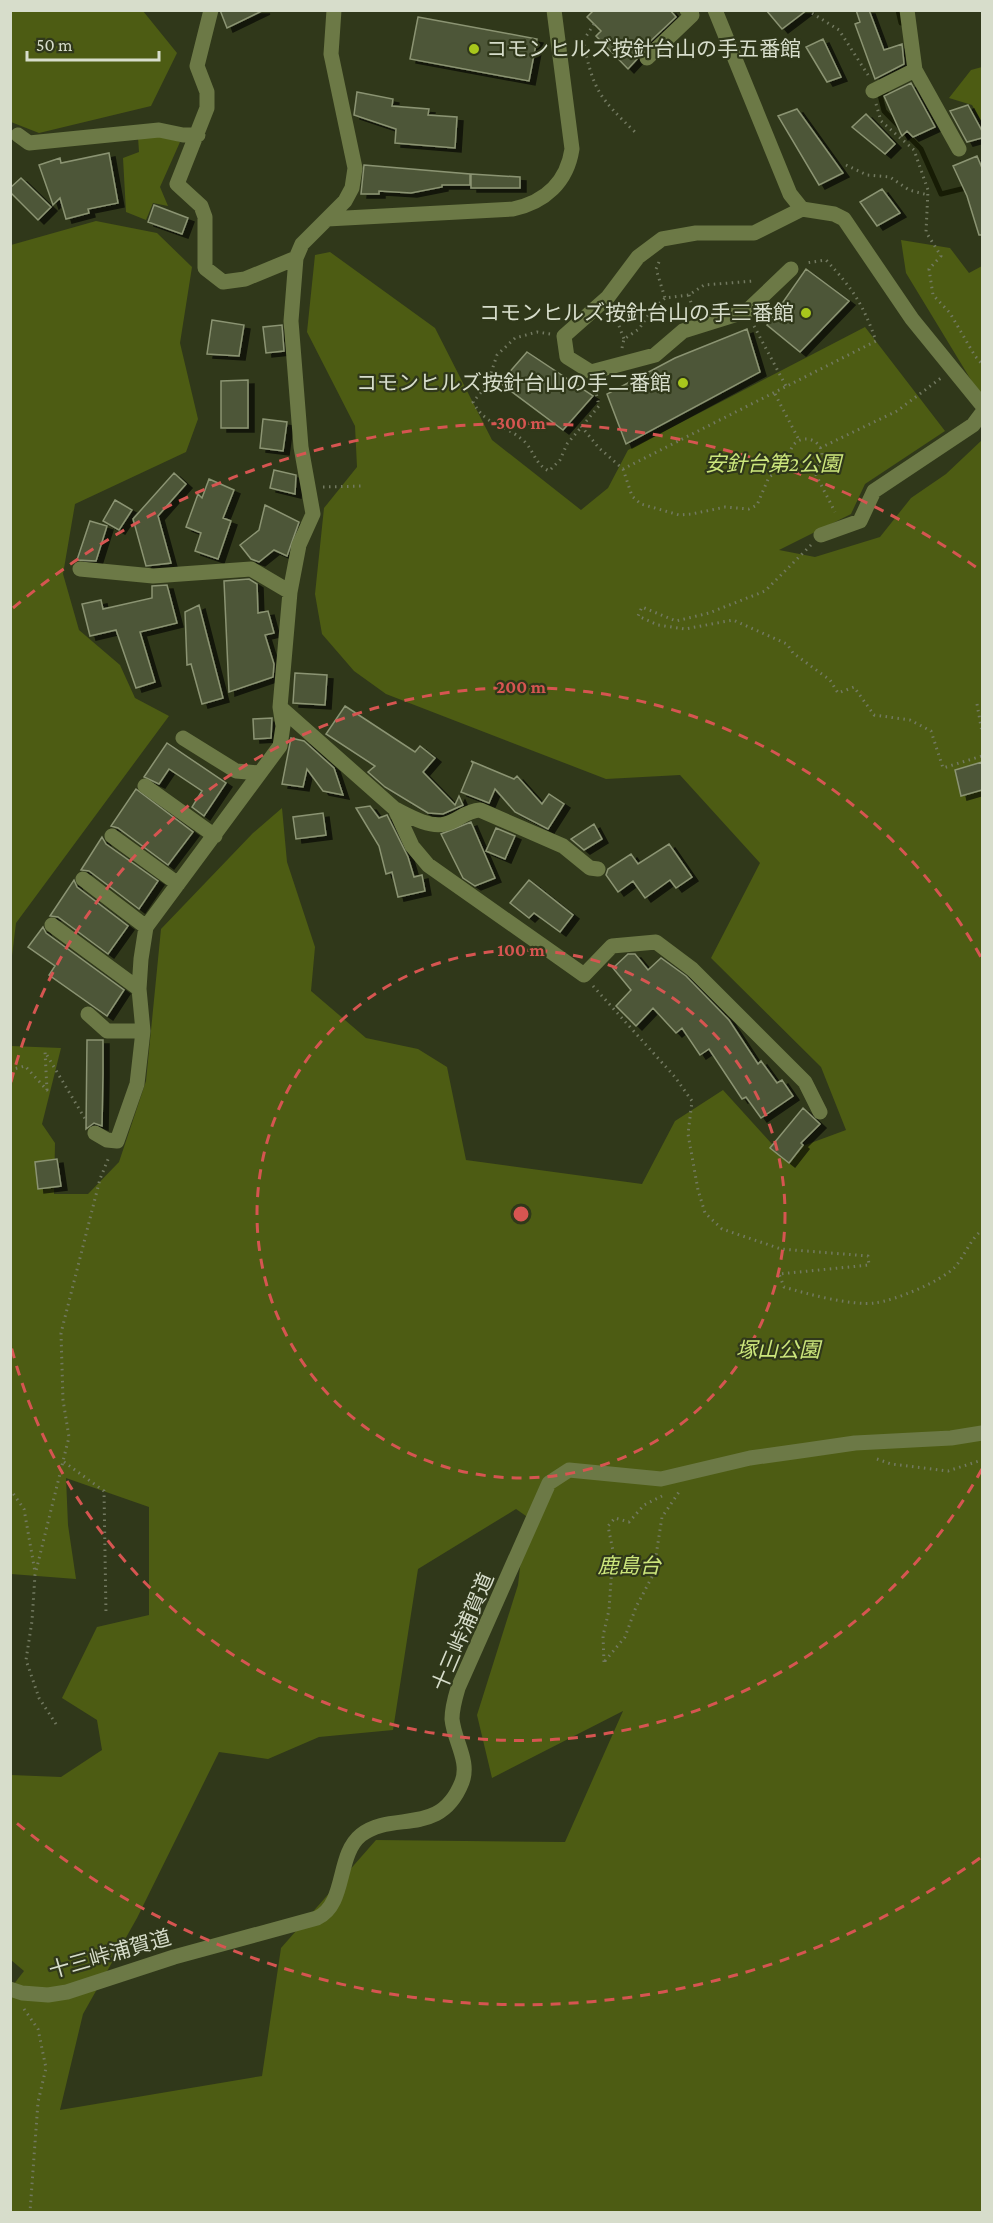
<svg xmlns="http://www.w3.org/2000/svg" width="993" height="2223" font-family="'Crimson Pro','Noto Sans JP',serif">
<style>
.green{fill:#4d5c13;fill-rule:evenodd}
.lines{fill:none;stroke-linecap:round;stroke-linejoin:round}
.stream{stroke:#171c05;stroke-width:5}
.building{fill:#4e5637;stroke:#8b9473;stroke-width:1.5;filter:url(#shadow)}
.path{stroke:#727960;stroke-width:3;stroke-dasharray:1.5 4.5;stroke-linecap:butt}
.minor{stroke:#6c7946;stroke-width:15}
.ring{fill:none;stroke:#d65551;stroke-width:3;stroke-dasharray:10 8}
.poi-dot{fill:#a8c71c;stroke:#30381a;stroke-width:2}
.labels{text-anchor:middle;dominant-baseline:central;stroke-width:4.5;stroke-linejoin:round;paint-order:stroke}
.poi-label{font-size:21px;fill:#d7ddcb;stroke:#30381a;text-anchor:end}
.park-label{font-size:21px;font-style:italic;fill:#cce67c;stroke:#30381a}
.street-label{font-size:21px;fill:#d7ddcb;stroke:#30381a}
.centre{fill:#d65551;stroke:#30381a;stroke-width:3}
.ring-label{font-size:18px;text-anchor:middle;font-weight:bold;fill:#d65551;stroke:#30381a;stroke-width:4.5;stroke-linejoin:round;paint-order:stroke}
</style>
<defs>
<filter id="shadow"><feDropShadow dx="6" dy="4" stdDeviation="0" flood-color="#0009"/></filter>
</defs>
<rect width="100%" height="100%" fill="#30381a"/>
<path class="green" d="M10,11h133l34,42 -26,53 -112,27 -28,-11z
M982,67v56l-10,-18 -23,-7 22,-28z
M159,134l21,8 -20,45 8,19 -15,-3 -7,17 -20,-8 -3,-54 16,-6 -1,-15z
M96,221l61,12 35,34 -12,76 18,76 -12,33 -111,52 -12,70 16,56 41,35 15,33 34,18 -153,207 -5,41v-719z
M901,240l49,8 19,25 13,-7v132l-76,-125z
M330,252l105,76 57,112 89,70 27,-22 20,-38 237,-123 80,104 -80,53 -14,30 -72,36 36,7 65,-20 31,-39 35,-24 36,-34v1772h-971l-1,-223 14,-18 -13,-11v-185l50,2 41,-27 -5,-30 -35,-22 35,-71 52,-12v-108l-83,-29 2,47 8,54 -65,-5v-528l50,2 -19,76 13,19 -1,51h34l31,-32 27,-81 15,-152 92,-96 29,-25 5,54 28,85 -4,44 55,47 52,11 29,18 19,93 176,24 33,-63 48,-31 58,64 65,-24 -25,-63 -110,-109 49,-95 -80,-88 -74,4 -220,-85 -32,-23 -32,-37 -7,-40 9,-86 33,-41 -2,-41 -48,-94 8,-77zM516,1509l10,7 -8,69 -41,130 15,63 131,-67 -58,131 -189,-2 -95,108 -19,128 -202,34 23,-96 54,-96 82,-166 49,7 51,-22 74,-7 25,-161z"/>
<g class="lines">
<path class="stream" d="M898,10l3,13
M886,92l-6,3 4,16 37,38 20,45 41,-10"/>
</g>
<path class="building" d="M220,10h44l-37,18z
M594,10h76l6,7 -36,34 -3,8 -9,10 -32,-33 5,-5 -14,-14z
M766,10h41l-25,19z
M856,10h13l15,40 18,-6 2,20 -29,15 -20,-55 5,-2z
M418,17l119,22 -8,42 -119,-22z
M823,39l18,38 -14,5 -21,-35z
M911,83l24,44 -22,10 -6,-6 -5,5 -18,-40z
M357,92l36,7 -1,7 37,3 -1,6 29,2 -2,31 -60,-5 1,-14 -42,-14z
M968,105l14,26v7l-15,4 -17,-31z
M797,109l46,64 -24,12 -41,-69z
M866,114l29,30 -10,10 -33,-27z
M109,153l9,50 -30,6 1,4 -23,6 -6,-21 -7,7 -14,-40 21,-7 1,5z
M977,156l5,12v67h-3l-12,-39 -14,-30z
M364,165l106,9v11h-28v2l-31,6 -32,-2v3h-18z
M471,174l49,3v11h-49z
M21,178l30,29 -13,13 -28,-28v-4z
M882,189l18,24 -23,13 -17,-24z
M154,205l34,13 -6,16 -34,-12z
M806,269l43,32 -49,51 -33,-27z
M212,320l32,5 -5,31 -32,-2z
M282,325l2,26 -18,2 -3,-26z
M747,329l13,43 -134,72 -19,-50 68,-36z
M527,352l66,44 -30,34 -63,-47z
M248,380v48h-27v-47z
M263,419l24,3 -4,29 -23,-3z
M274,470l22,5 -1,19 -25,-6z
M174,473l12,11 -28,32 13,47 -25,3 -13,-47z
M209,479l25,11 -11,28 8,3 -13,38 -23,-8 6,-18 -15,-6 12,-33 4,4z
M115,500l17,10 -13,20 -16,-9z
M265,505l34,17 -12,34 -13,-6 -15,12 -8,-3 -11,-14 19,-15z
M90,521l17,5 -11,35 -19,-1z
M249,579l8,5 1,29 10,-2 6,22 -9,2 9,29 -1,13 -44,15 -5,-111z
M167,585l10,38 -37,9 15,50 -19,6 -20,-58 -26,6 -8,-32 19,-4 2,9 49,-11v-12z
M199,605l24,93 -21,6 -11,-40 -4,1 -2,-53z
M295,673l32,2 -2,30 -32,-2z
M345,706l70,46 5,-6 15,12 -12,14 32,33 4,-9 4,9 -20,9 -15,-1 -43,-26 -17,-15 7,-6 -49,-32z
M272,718l-1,20 -17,1 -1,-20z
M291,738l13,3 30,27 9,27 -20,-4 -16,-22 -4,18 -21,-3z
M167,743l59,40 -22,33 -12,-9 10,-16 -33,-22 -10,15 -15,-7z
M471,761l43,18 3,-3 25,28 7,-10 15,10 -16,25 -33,-17 -20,-23 -6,14 -28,-11 12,-29z
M982,762v28l-21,6 -6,-26z
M136,789l57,43 -25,33 -50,-37 -7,-2z
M370,806l9,12 8,-3 21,42 6,20 8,-2 3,16 -27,6 -6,-25 -6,2 -7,-28 -23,-38z
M323,813l3,22 -30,4 -3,-22z
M471,822l24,56 -20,8 -12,-8 -22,-44z
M594,824l8,15 -18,11 -13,-11z
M496,828l19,8 -10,23 -19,-8z
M102,837l4,7 52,37 -19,28 -50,-38 -8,-1z
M669,844l23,33 -16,11 -6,-8 -25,18 -12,-17 -15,11 -12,-17 2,-6 23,-15 7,10z
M74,880l3,7 51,39 -20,28 -50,-37 -8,-1z
M529,880l44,35 -13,17 -26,-19 -5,5 -19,-15z
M43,927l3,6 78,57 -17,26 -58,-41 6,-9 -27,-19z
M628,954h7l13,16 13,-12 25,18 43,44 29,44 3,-3 16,22 5,-3 11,16 -32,22 -15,-21 -4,2 -33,-50 -9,6 -18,-27 -6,5 -23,-25 -17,18 -20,-20 15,-16 -18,-22z
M87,1040h16v34l-1,52 -8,-3 -8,6z
M803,1108l17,16 -19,19 2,2 -14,18 -19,-15z
M57,1159l4,27 -23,3 -3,-27z"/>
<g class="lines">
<path class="path" d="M807,10l32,20 29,45
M594,24l-11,17c11,51 16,56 53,92
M876,104l5,17 33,29 14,40 -2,42 15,24 -12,13 4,26 17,18 25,43 7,8
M846,165l21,10 23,2 19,13 19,5
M659,262l-3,7 9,29
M689,295l4,15
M619,308l3,9 -6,1 8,21
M754,326l33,62
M550,334l-13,-2 -22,6 -18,17 -10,30 -14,17c13,25 32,21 52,40 10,11 10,22 24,29l11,-11 7,-16 32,-38 -4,-18
M622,348l2,-9 15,-10 12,-18 14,-13 24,-3 15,-10 50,-4
M775,394l24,46
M581,426l18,22 24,21 253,-128c-13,-37 -23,-52 -50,-81l-20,3
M790 455a16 16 0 1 1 32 0a16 16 0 1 1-32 0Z
M820,448l77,-37 44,-33
M623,469l9,27 9,8 38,11 13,-1 33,-7 24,2 8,-4 12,-28 23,-15
M813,469l22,43
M323,487l41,-1
M811,545l-46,46 -56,22 -33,8 -34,-14 -4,9 20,9 27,4 48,-9 54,24 6,9 37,27 8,13 16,-6 20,28 36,5 21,11 12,37 39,-12
M977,704l5,28
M593,986l82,91 17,24 -4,33 10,56 7,23 17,16 59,20 87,7 1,9 -90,9 5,13c23,7 68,19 91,16 21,-3 65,-21 80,-36 10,-12 15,-27 27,-37
M10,1070l15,-4 22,24 -2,-38 42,70
M877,1459l14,5 57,7 34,-11
M64,1462l40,29 2,123
M10,1489l14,20 11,63
M605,1661l20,-24 11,-30 17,-32 9,-58 17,-25
M604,1662l-1,-26 6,-26 4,-59 -5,-25 7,-8 14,4 15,-17 18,-9
M56,1724l-17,-26 -13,-38 6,-39 3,-46 34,-138 -6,-37 -2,-67 39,-154 9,-22
M24,2009l14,20 8,39 -8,34 -8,110"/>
<path class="minor" d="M211,10l-14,56 10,26v16l-30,76 24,22 4,11v51l18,14 22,-3 51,-21
M715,10l75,184 12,15 32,5 10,5 68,100 70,86
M907,10l8,60 44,79
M647,58l45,-43 -5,-5
M873,91l42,-21
M18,135l11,8 130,-13 24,5h15
M327,219l186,-10c32,-7 54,-27 59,-60l-18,-139
M791,269l-44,42 -64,20 -28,24 -64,17 -24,-15 -3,-21 44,-39 30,-40 24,-18 34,-6h58l48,-24
M821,535l39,-14 14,-30 99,-66 9,-12
M80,569l73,7 98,-7 39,23
M280,707l115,102 17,37 16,19 156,110 28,-29 44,-4 36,27 113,113 15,30
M183,738l53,33 24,2
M145,786l70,50
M395,809c14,7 34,19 50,15 13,-3 20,-13 35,-14l83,36 27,22 8,1
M112,836l66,48
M83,879l63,48
M52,925l87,64
M88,1014l19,17h36
M95,1133l12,7 10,1 20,-57 6,-53 -4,-42 2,-30 5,-32 134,-181 3,-20 -3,-19 10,-115 9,-47 14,-31 -12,-67 -10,-126 5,-63 6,-14 43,-43 7,-13 3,-20 -24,-114 3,-44
M10,1989l12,4 26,2 19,-3 107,-35 143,-39c30,-14 19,-63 44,-83 32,-25 79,3 101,-53 8,-21 -8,-41 -10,-63 0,-10 3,-21 6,-31l91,-205 20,-13 92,9 89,-21 57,-8 48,-7 96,-5 31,-5"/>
</g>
<g class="ring">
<circle cx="521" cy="1214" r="264"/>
<path d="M982 1469A527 527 0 0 1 11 1346M11 1082A527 527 0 0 1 982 959"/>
<path d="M980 1858A791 791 0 0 1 13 1820M13 608A791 791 0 0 1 980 570"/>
</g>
<g class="poi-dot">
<circle cx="474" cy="49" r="6"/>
<circle cx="806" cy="313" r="6"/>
<circle cx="683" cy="383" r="6"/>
</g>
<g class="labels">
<g class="poi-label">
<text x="486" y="49" text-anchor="start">コモンヒルズ按針台山の手五番館</text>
<text x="794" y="313">コモンヒルズ按針台山の手三番館</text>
<text x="671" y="383">コモンヒルズ按針台山の手二番館</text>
</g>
<g class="park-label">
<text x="773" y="464">安針台第2公園</text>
<text x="778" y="1350">塚山公園</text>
<text x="629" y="1566">鹿島台</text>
</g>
<g class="street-label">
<text transform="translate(463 1632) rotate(-67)">十三峠浦賀道</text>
<text transform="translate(110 1954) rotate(-16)">十三峠浦賀道</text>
</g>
</g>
<circle cx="521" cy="1214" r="9" class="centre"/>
<g class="ring-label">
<text x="521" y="429">300 m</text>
<text x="521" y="693">200 m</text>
<text x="521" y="956">100 m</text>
</g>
<rect width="993" height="2223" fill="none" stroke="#d7ddcb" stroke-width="24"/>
<path d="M27 51v9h132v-9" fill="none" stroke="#d7ddcb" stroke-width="3"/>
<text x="36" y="51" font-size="18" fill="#d7ddcb" stroke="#30381a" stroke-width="4.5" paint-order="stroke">50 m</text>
</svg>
